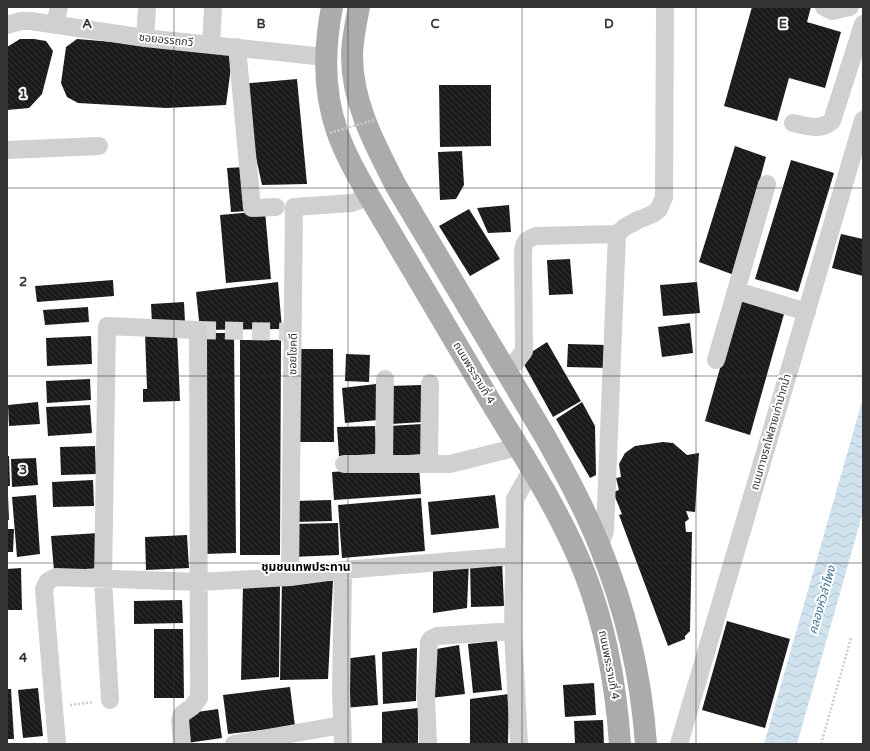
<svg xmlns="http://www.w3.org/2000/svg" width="870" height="751" font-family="'Varela Round','Noto Sans Thai',sans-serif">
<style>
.water{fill:url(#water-waves)}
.building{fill:url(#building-back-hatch)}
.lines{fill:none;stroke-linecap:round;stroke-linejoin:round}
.minor-tunnel{stroke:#d6d6d6;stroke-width:18;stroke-dasharray:18 9;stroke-linecap:butt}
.path{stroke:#cdcdcd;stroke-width:2.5;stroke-dasharray:2 2;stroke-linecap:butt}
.minor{stroke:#d0d0d0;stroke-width:18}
.major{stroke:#ababab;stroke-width:22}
.path-bridge{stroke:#cdcdcd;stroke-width:2.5;stroke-dasharray:2 2;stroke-linecap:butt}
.grid{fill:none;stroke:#333;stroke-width:1;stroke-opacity:0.55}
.labels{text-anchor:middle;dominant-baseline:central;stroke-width:4;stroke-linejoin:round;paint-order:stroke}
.street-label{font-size:11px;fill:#333;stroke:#fff}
.neighbourhood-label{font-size:12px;font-weight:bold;fill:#000;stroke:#fff}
.water-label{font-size:12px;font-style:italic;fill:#3f7597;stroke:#fff}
.grid-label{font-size:13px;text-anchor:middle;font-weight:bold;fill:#333;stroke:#fff;stroke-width:4;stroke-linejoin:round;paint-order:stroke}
</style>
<defs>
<pattern id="water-waves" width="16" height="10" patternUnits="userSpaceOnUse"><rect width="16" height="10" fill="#cfe2ee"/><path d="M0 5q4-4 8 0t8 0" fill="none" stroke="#b2c2cd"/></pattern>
<pattern id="building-back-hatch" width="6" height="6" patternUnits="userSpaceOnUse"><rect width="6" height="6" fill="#1a1a1a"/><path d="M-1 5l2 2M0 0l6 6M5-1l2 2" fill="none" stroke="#333"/></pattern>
</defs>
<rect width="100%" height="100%" fill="#fff"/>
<path class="water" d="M863,398v114l-66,232h-33z"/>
<path class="building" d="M752,7h59l-4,15 34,10 -16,56 -36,-10 -12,43 -53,-15z
M20,39h14l12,2 7,10 -11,43 -13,14 -22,2v-63z
M77,39l156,13 -7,53 -60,3 -88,-5 -11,-6 -6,-14 5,-36z
M297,79l10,105 -45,1 -22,-101z
M439,85h52v61l-51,1z
M735,146l31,11 -32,118 -35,-13z
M462,151l2,34 -8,14 -16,1 -2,-48z
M791,160l43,13 -36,119 -43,-13z
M245,167l3,44 -17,1 -4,-44z
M509,205l2,27 -23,1 -11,-25z
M469,209l31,50 -30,17 -31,-50z
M265,211l6,68 -45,4 -6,-68z
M841,234l22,5v37l-31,-8z
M570,259l3,35 -24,1 -2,-35z
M113,280l1,16 -77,6 -2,-16z
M278,282l4,47 -82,1 -4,-38z
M697,282l3,31 -37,3 -3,-31z
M741,294l45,13 -36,128 -45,-14z
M184,302l1,20 -33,2 -1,-20z
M88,307l1,15 -44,3 -2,-15z
M690,323l3,30 -31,4 -4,-30z
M177,332l3,69 -37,1v-13h4l-2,-56z
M201,333h33l2,220 -33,1z
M91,336l1,28 -45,2 -1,-28z
M240,340h41l-1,215h-40z
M547,342l34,59 -28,16 -32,-58z
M568,344l39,1 -1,23 -39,-1z
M296,349h37l1,93h-38z
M346,354l24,1 -1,27 -24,-1z
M90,379l1,21 -44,3 -1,-22z
M376,384l3,36 -34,3 -3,-35z
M421,385l2,37 -32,2 -1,-38z
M38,402l2,22 -31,2 -1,-21z
M582,402l13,24 1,49 -6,3 -34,-59z
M90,405l2,28 -44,3 -2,-29z
M422,424l3,30 -34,2 -2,-30z
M375,426l2,28 -38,2 -2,-29z
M663,442l10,1 14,12 12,-2 -4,59 -9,-1 3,8 -4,3 1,10h6l-2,99 -5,5v3l-17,7 -49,-131 3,-1 -9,-22 6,-2 -3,-12 5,-1 -2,-13 6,-11 10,-7z
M95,446l1,28 -35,1 -1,-28z
M7,456h2l1,30h-3z
M36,458l2,27 -26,2 -1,-28z
M419,466l2,28 -87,6 -2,-28z
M93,480l1,26 -41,1 -1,-25z
M36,495l4,59 -23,3 -5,-60z
M495,495l4,33 -68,7 -3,-33z
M7,496h1l1,24h-2z
M421,498l4,53 -83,7 -4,-53z
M331,500l1,21 -38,1v-21z
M338,523l1,32 -47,2 -1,-33z
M7,529h7l-1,23h-6z
M99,533l2,35 -47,3 -3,-35z
M187,535l2,33 -43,2 -1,-33z
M502,560l2,46 -33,1 -1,-45z
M469,561l-2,47 -34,5v-49z
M21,568l1,42h-15v-41z
M282,580l51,1 -5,98 -48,1z
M280,582l-1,95 -38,3 2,-96z
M182,600l1,23 -49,1v-23z
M727,621l63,18 -25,89 -63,-18z
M154,629h29l1,69h-30z
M497,641l5,49 -29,3 -5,-49z
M459,645l6,49 -35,4 1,-48z
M417,648l-1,53 -33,3 -1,-52z
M375,655l3,50 -34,3 -1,-49z
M594,683l2,32 -31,2 -2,-32z
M290,687l5,39 -67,8 -5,-39z
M38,688l5,48 -20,2 -5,-48z
M7,689h4l3,50h-7z
M509,694l-1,50h-38v-45z
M418,708v36h-36v-32z
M218,709l4,29 -35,5 -4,-29z
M603,720l1,24h-29l-1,-23z"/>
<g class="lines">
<path class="minor-tunnel" d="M198,330l95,2"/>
<path class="path" d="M70,705l23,-3
M821,744l30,-106"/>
<path class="minor" d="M824,7l8,4 18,-4
M7,25l14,-4h10l114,17 180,19
M55,25l4,-18
M145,38l2,-31
M211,44l2,-37
M237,47l15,161 24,-1
M793,123c15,3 27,8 39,-2l31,-97
M7,150l92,-4
M737,291l70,21
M716,360l51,-176
M506,371l9,-8 9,-12 -1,-99c1,-11 3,-12 13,-16l81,-2 8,-7 13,-7 15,-6 6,-5 5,-12 1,-190
M344,464h106l68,-17
M384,464l1,-85
M429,464l1,-81
M600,545l5,-14 12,-297
M290,577l4,-370 58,-4 17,-7
M110,700l-7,-120 4,-254 91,4 1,368 -7,9 -10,7 -2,6 2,24
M57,744l-13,-155 4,-8 8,-4 143,5 91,-5 53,-7 171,-14
M234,744l108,-19
M343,744l-2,-52 2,-122
M428,744l-2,-47 3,-55 2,-3 6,-3 76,-5
M519,744l-6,-113 2,-132 17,-30
M679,744l184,-624"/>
<path class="major" d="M332,7c-8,41 -9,84 5,124 8,23 20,44 32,65 39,66 78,132 117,198 35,58 74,116 99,180 21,54 31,112 35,170
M359,7c-3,16 -7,33 -7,49 0,47 23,89 44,130l150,252c19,35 39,71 54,109 26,63 41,129 46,197"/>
<path class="path-bridge" d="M330,133l44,-13"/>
</g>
<path class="grid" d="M174,7v737M348,7v737M522,7v737M696,7v737M7,188h856M7,376h856M7,563h856"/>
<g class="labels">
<g class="street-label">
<text transform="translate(166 40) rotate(6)">ซอยอรรถกวี</text>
<text transform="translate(293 354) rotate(-89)">ซอยโชคดี</text>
<text transform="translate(474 373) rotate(59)">ถนนพระรามที่ 4</text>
<text transform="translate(771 432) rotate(-74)">ถนนทางรถไฟสายเก่าปากน้ำ</text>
<text transform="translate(609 665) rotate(79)">ถนนพระรามที่ 4</text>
</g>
<g class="neighbourhood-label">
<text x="306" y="567">ชุมชนเทพประทาน</text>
</g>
<g class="water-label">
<text transform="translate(822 600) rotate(-74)">คลองหัวลำโพง</text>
</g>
</g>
<g class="grid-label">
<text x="87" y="28">A</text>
<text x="261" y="28">B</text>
<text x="435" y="28">C</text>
<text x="609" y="28">D</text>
<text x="783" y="28">E</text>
<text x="23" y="98">1</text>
<text x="23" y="286">2</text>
<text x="23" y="474">3</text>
<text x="23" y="662">4</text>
</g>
<rect width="870" height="751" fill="none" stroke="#333333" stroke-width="16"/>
</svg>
